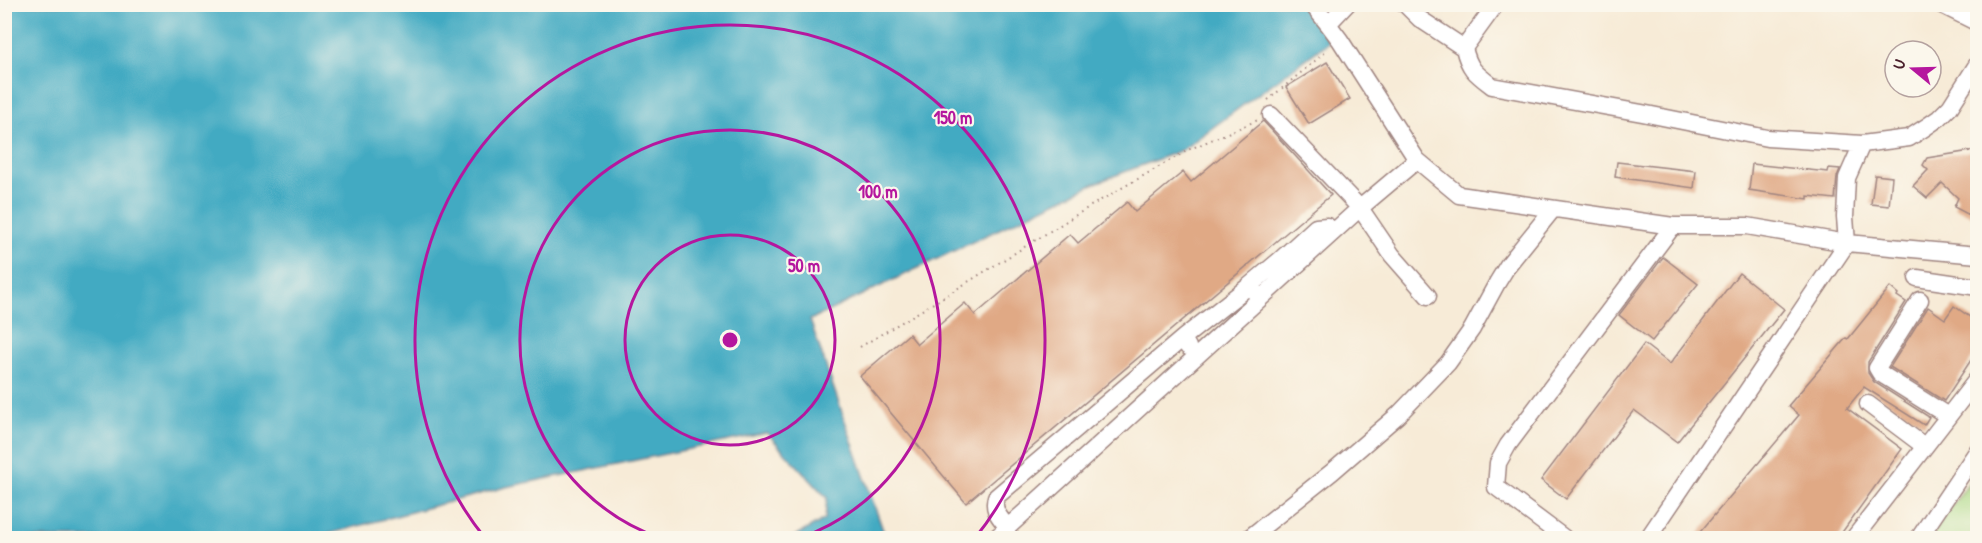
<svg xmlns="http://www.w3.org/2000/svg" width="1982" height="543" font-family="'Patrick Hand',sans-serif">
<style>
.green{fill:#acd986;stroke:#7b7c58;stroke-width:1.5}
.water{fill:#42aac2;stroke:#466476;stroke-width:1.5}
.building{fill:#e0a985}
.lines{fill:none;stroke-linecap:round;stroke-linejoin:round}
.minor-casing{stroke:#a08581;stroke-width:19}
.path{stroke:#a08581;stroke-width:2;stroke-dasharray:1.5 4.5;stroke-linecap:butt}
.minor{stroke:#fff;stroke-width:16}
.ring{fill:none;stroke:#b5179e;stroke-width:3}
.centre{fill:#b5179e;stroke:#fbf7ec;stroke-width:3}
.ring-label{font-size:18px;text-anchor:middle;font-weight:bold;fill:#b5179e;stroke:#fbf7ec;stroke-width:4.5;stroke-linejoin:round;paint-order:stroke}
</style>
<rect width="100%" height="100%" fill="#fbf7ec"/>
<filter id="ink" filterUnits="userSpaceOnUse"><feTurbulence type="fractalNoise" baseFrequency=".0167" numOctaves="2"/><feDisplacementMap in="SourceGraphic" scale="12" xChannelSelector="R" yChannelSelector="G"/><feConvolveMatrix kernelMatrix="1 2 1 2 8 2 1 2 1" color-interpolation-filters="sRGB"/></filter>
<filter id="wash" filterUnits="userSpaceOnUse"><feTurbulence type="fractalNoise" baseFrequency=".008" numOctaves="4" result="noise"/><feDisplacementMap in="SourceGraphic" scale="24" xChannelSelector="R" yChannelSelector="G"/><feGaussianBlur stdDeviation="1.35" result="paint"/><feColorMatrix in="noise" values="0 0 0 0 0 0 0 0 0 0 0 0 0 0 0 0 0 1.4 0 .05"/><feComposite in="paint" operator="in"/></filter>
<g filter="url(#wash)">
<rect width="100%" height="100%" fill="#f7ebd7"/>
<path class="green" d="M1977,471v67h-48z"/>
<path class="water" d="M1305,4l24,38 -147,108 -89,34 -283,136 75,216h-29l-6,2h-58l33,-19 2,-21 -60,-65 -261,54 -193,51h-308l-1,-533z"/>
<g id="blocks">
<path class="building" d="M1327,62l23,37 -41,25 -23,-37z
M1263,121l68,74 -365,308 -106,-127 49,-42 8,10 48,-41 10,12 95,-81 8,9 49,-41 8,10 48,-40 8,10z
M1977,150v69l-23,-12 4,-9 -16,-15 -15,15 -14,-12 15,-16 -5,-5 4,-7z
M1617,162l79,9 -2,17 -79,-11z
M1752,164l76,8 1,-4 11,1 -3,8 -2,22 -27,-3v3l-59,-9z
M1875,175l17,2 -3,29 -18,-2z
M1663,257l35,27 -46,57 -33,-26z
M1739,273l45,36 -107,133 -43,-32 -68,89 -25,-19 103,-136 26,20z
M1890,287l8,7 -1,2 9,6 -38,60v11l6,9 55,35 -5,8 -60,-38 -17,21 55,41 -64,89h-143l104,-123 -11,-9 58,-68 2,1z
M1954,306l23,16v29l-33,50 -54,-34 38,-60 17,12z"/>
</g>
</g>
<g filter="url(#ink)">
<use href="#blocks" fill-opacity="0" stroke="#a08581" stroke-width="1.5"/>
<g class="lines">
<defs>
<path id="minor" d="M1312,4l16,20
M1347,4l-19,20 12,16 77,120 42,35 214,31h74l100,17 131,12
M1405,4l15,15 44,29
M1496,4l-32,44c5,21 11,25 28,38l150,27 125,25 95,6
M1940,4l38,19
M1271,115l89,93 32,47 36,41
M1289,273l-9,-13 36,-33 11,-1 7,5
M1917,278l61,9
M1249,286l31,-26
M1920,300l-43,68 3,5 6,4 62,39
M1188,347l-5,-9 66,-52 11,12
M1868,404l56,42
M1008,528c-8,-11 -16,-17 -12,-31l187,-159
M996,538l364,-330 57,-48
M1249,538l83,-66 66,-57 50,-52 24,-34 25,-46 11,-18 45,-56
M1564,538l-68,-51 2,-24 10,-18 165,-219
M1648,538l199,-295 -2,-26 2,-39 15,-34 47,-6 17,-11 13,-9 11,-11 28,-44
M1854,538l124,-160
M1919,538l59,-88"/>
</defs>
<use href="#minor" class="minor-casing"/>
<path class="path" d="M1268,100l60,-50
M860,347l82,-49 152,-94 96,-55 68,-29"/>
<use href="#minor" class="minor"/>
</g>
</g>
<g class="ring">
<circle cx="730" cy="340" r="105"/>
<path d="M660 538A210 210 0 1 1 800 538"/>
<path d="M485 538A315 315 0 1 1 975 538"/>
</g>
<circle cx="730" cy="340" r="9" class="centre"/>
<g class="ring-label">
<text x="953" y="124">150 m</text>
<text x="878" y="198">100 m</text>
<text x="804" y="272">50 m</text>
</g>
<rect width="1982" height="543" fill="none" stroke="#fbf7ec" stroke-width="24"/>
<g transform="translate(1913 69) rotate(289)"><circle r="28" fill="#fbf7ec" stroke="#b4a19f" stroke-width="1.5"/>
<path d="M0-4.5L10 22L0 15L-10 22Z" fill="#b5179e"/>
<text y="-9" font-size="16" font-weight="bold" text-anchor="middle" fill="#4a1f2b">U</text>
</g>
</svg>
